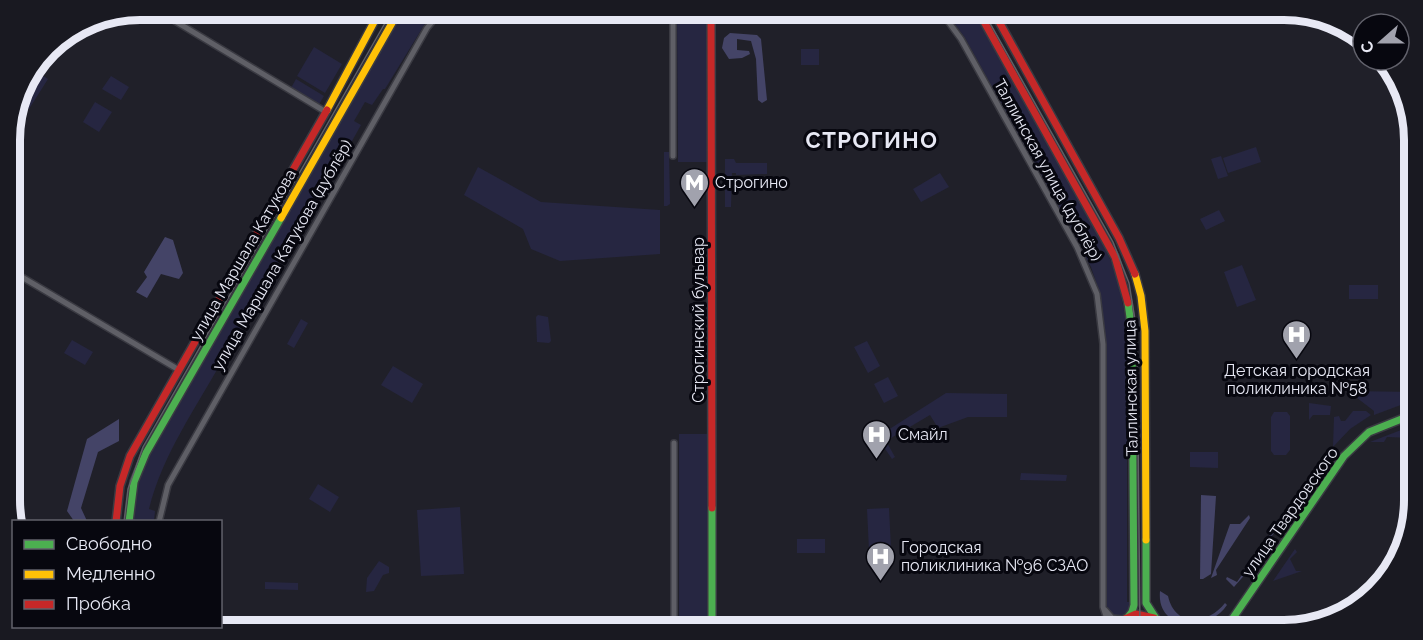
<svg xmlns="http://www.w3.org/2000/svg" width="1423" height="640" font-family="Raleway,sans-serif">
<style>
.green{fill:#262641}
.forest{fill:#444467}
.lines{fill:none;stroke-linecap:round;stroke-linejoin:round}
.street-casing{stroke:#3a3a42;stroke-width:8}
.fast-casing{stroke:#3a3a42;stroke-width:10}
.slow-casing{stroke:#3a3a42;stroke-width:10}
.jam-casing{stroke:#3a3a42;stroke-width:10}
.street{stroke:#5f5f66;stroke-width:5}
.fast{stroke:#4caf50;stroke-width:7}
.slow{stroke:#ffc107;stroke-width:7}
.jam{stroke:#c62828;stroke-width:7}
.tram{stroke:#5f5f65;stroke-width:1.5}
.labels{text-anchor:middle;dominant-baseline:central;stroke-width:6;stroke-linejoin:round;paint-order:stroke}
.street-label{font-size:16px;fill:#e7e8f4;stroke:#07070f}
.poi-label{font-size:16px;fill:#e7e8f4;stroke:#07070f;text-anchor:start}
.district-label{font-size:22px;font-weight:bold;letter-spacing:1.5px;fill:#e7e8f4;stroke:#07070f}
.rim{fill:none;stroke:#e7e8f4;stroke-width:8}
</style>
<rect width="100%" height="100%" fill="#202029"/>
<path class="green" d="M405,9h29l-49,80h-2l-11,16 -7,-3 -11,19 7,4 -18,32 -8,4c-38,66 -75,134 -113,200 -27,48 -60,95 -73,148l6,2 -1,10 -21,1 2,-29 14,-36z
M677,9h29l1,153h-29z
M944,9h28l127,226 17,37 11,53v277h3l-2,8 -6,6 -12,-2 -5,-8 1,-262 -6,-50 -9,-27 -126,-229z
M314,47l28,17 -17,29 -28,-17z
M801,49h18v16h-18z
M39,73l9,6 -19,30 -9,-5z
M111,76l18,11 -8,13 -19,-11z
M296,79l28,17 -6,10 -27,-18z
M95,102l17,10 -13,20 -16,-10z
M1256,147l5,15 -33,11 -5,-15z
M664,152h5l1,52 -3,2h-3z
M1221,156l7,20 -10,3 -7,-20z
M725,159h9l2,4h31v11l-31,1v-2h-4l-1,34h-6z
M478,167l63,35 119,8v44l-100,7 -29,-12 -8,-20 -59,-34z
M940,173l9,14 -28,15 -8,-13z
M1219,210l6,11 -19,9 -6,-11z
M1242,265l14,35 -19,7 -13,-35z
M1349,285h29v14h-29z
M538,315l10,2 3,24 -2,2 -12,-1 -1,-25z
M301,319l7,4 -14,25 -7,-4z
M72,340l21,12 -8,13 -21,-12z
M867,341l13,25 -12,7 -14,-26z
M393,366l30,18 -11,19 -31,-18z
M888,377l10,19 -14,7 -10,-19z
M1348,391l66,1v8l-40,15v-4z
M946,393l61,1v23h-39l-30,11 -8,-13 -44,26 9,16 -3,2 -15,-22z
M1309,403l22,3 -1,9h-17l-4,5z
M1353,411h13l5,4 -21,14 -17,18 1,-30 5,-1 2,5h4z
M1274,412h13l3,4v34l-4,5h-12l-3,-4v-34z
M1414,425v4l-6,1 1,3h3v5l-25,-1 -3,5h-14z
M679,434h28v186l-28,1z
M1190,452h28v16l-28,-1z
M1021,473l46,2 -1,6 -46,-1z
M318,484l21,13 -9,15 -21,-13z
M460,507l4,67 -43,2 -4,-66z
M889,508l2,41 -22,1 -2,-41z
M825,539v14h-28v-14z
M1295,549l2,3 -7,7 6,12h6l-29,10z
M379,561l10,6v6l-6,2 -9,16 -8,1 1,-14z
M265,582l33,1v7l-33,-1z"/>
<path class="forest" d="M730,33l27,2 4,4 6,61 -5,3 -4,-3 -2,-41 -5,-18 -14,-2v11l12,1 1,3 -8,4 -13,1 -7,-11 2,-10z
M165,237l8,3 10,33 -4,6 -18,-5 -14,24 -11,-6 11,-15 -3,-5z
M119,419v22l-21,11 -17,56 6,13h-13l-7,-10 20,-72z
M1313,472l-59,92 -20,23 -8,-8 1,-2 10,5z
M1201,495l15,1 -5,78 -8,5h-3z
M1249,515l1,3 -34,52 1,5 -6,3 19,-54h10z
M1160,591l8,5c7,32 40,29 57,7l2,2c-17,27 -71,27 -67,-14z"/>
<g class="lines">
<defs>
<path id="street" d="M155,9l171,103
M673,9v147
M939,9l22,30 116,208 20,47 6,50v263l8,24
M10,270l169,100
M159,522l9,-37 259,-457 16,-19
M1105,610l7,8 10,1
M675,619l8,9h20l9,-7
M156,626v5
M674,631v-188"/>
<path id="fast" d="M712,508v123
M129,522l5,-40 12,-29 135,-235
M1146,540v63l18,28
M1117,631l15,-19 2,-7 -2,-273 -4,-29
M1224,631l120,-175 25,-24 45,-18"/>
<path id="slow" d="M327,110l54,-101
M281,218l119,-209
M1135,274l6,22 4,35 1,209
M134,626l3,5"/>
<path id="jam" d="M711,9l1,499
M977,9l138,248 13,46
M992,9l127,229 16,36
M116,522l4,-36 10,-30 197,-346
M1098,631l38,-17 18,4"/>
</defs>
<use href="#street" class="street-casing"/>
<use href="#fast" class="fast-casing"/>
<use href="#slow" class="slow-casing"/>
<use href="#jam" class="jam-casing"/>
<use href="#street" class="street"/>
<use href="#fast" class="fast"/>
<use href="#slow" class="slow"/>
<use href="#jam" class="jam"/>
<path class="tram" d="M982,9l131,233 16,41 8,49 3,299
M124,522l4,-33 15,-42 250,-438
M130,626l2,3"/>
</g>
<defs>
<symbol id="metro-pin" viewBox="-11 -11 22 30"><path d="M0 17L-7.5 6A9.5 9.5 0 1 1 7.5 6Z" fill="#a1a2ad" stroke="#07070f"/><path d="M-5.5 5V-5H-3L0 0L3-5H5.5V5H3V-.5L0 4L-3-.5V5Z" fill="#fff"/></symbol>
<symbol id="hospital-pin" viewBox="-11 -11 22 30"><path d="M0 17L-7.5 6A9.5 9.5 0 1 1 7.5 6Z" fill="#a1a2ad" stroke="#07070f"/><path d="M-5-5h3v3.5h4V-5h3V5h-3V1.5h-4V5h-3Z" fill="#fff"/></symbol>
</defs>
<g fill-rule="evenodd">
<use href="#metro-pin" x="678" y="166" width="33" height="45"/>
<use href="#hospital-pin" x="1280" y="318" width="33" height="45"/>
<use href="#hospital-pin" x="860" y="418" width="33" height="45"/>
<use href="#hospital-pin" x="864" y="540" width="33" height="45"/>
</g>
<g class="labels">
<g class="street-label">
<text transform="translate(1048 170) rotate(61)">Таллинская улица (дублёр)</text>
<text transform="translate(243 255) rotate(-60)">улица Маршала Катукова</text>
<text transform="translate(282 255) rotate(-60)">улица Маршала Катукова (дублёр)</text>
<text transform="translate(698 320) rotate(-90)">Строгинский бульвар</text>
<text transform="translate(1131 388) rotate(-91)">Таллинская улица</text>
<text transform="translate(1290 512) rotate(-55)">улица Твардовского</text>
</g>
<g class="poi-label">
<text x="715" y="182">Строгино</text>
<text x="1297" y="370" text-anchor="middle">Детская городская<tspan x="1297" dy="18">поликлиника №58</tspan></text>
<text x="898" y="434">Смайл</text>
<text x="901" y="547">Городская<tspan x="901" dy="18">поликлиника №96 СЗАО</tspan></text>
</g>
<g class="district-label">
<text x="872" y="140">СТРОГИНО</text>
</g>
</g>
<path d="M0 0H1423V640H0ZM140 20H1284A120 120 0 0 1 1404 140V500A120 120 0 0 1 1284 620H140A120 120 0 0 1 20 500V140A120 120 0 0 1 140 20Z" fill="#191921" fill-rule="evenodd"/>
<path class="rim" d="M140 20H1284A120 120 0 0 1 1404 140V500A120 120 0 0 1 1284 620H140A120 120 0 0 1 20 500V140A120 120 0 0 1 140 20Z"/>
<rect x="12" y="520" width="210" height="108" fill="#07070f" stroke="#61616b" stroke-width="1.5"/>
<rect x="24" y="540" width="30" height="9" fill="#4caf50" stroke="#61616b" stroke-width="1.5"/>
<text x="66" y="550" font-size="18" fill="#e7e8f4">Свободно</text>
<rect x="24" y="570" width="30" height="9" fill="#ffc107" stroke="#61616b" stroke-width="1.5"/>
<text x="66" y="580" font-size="18" fill="#e7e8f4">Медленно</text>
<rect x="24" y="600" width="30" height="9" fill="#c62828" stroke="#61616b" stroke-width="1.5"/>
<text x="66" y="610" font-size="18" fill="#e7e8f4">Пробка</text>
<g transform="translate(1381 42) rotate(249)"><circle r="28" fill="#07070f" stroke="#61616b" stroke-width="1.5"/>
<path d="M0-4.5L10 22L0 15L-10 22Z" fill="#a1a2ad"/>
<text y="-9" font-size="16" font-weight="bold" text-anchor="middle" fill="#e7e8f4">С</text>
</g>
</svg>
